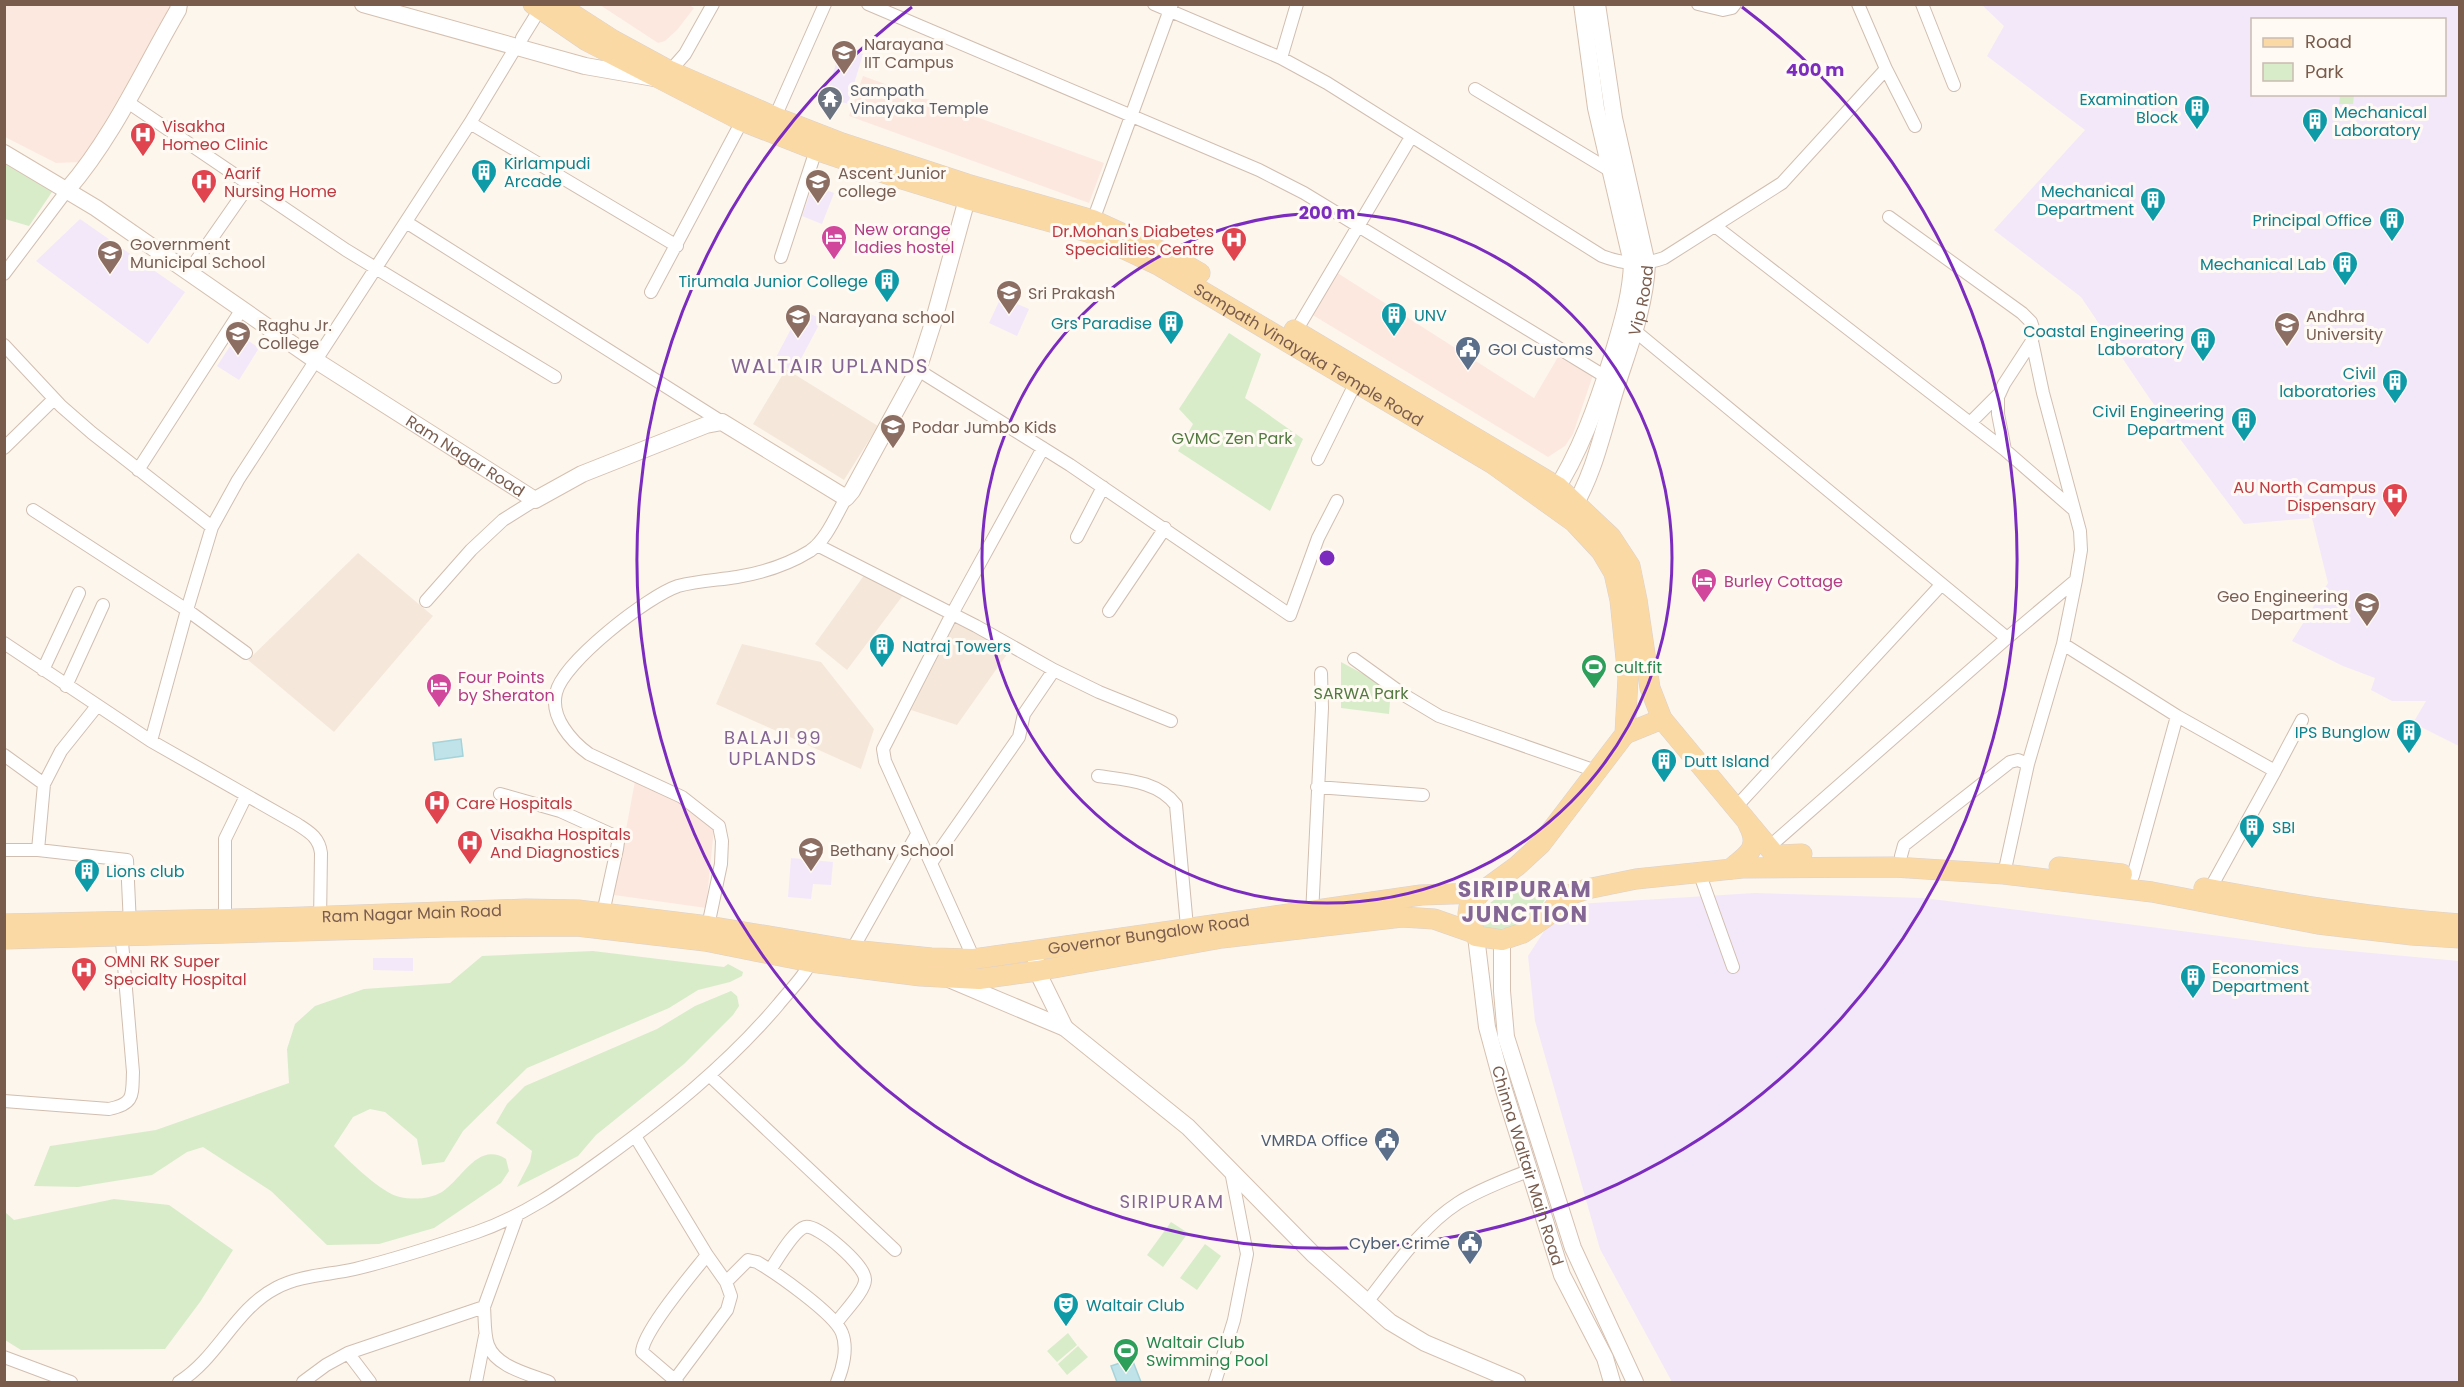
<svg xmlns="http://www.w3.org/2000/svg" width="2464" height="1387" font-family="Poppins,sans-serif">
<style>
.residential{fill:#f5e8da}
.commercial{fill:#fde8e0}
.education{fill:#f3e8fa;fill-rule:evenodd}
.green{fill:#d8ecc9}
.water{fill:#bfe3e8;stroke:#a5d3da;stroke-width:1.5}
.lines{fill:none;stroke-linecap:round;stroke-linejoin:round}
.street-casing{stroke:#d1beb0;stroke-width:14}
.secondary-casing{stroke:#d6c0b0;stroke-width:18}
.primary-casing{stroke:#dad1cd;stroke-width:21}
.street{stroke:#fff;stroke-width:12}
.secondary{stroke:#fff;stroke-width:16}
.primary{stroke:#fbd9a5;stroke-width:20}
.ring{fill:none;stroke:#7b2cbf;stroke-width:3}
.labels{text-anchor:middle;dominant-baseline:central;stroke-width:6;stroke-linejoin:round;paint-order:stroke}
.education-label{font-size:16px;fill:#785e54;stroke:#fffaf3;text-anchor:start}
.worship-label{font-size:16px;fill:#5b616d;stroke:#fffaf3;text-anchor:start}
.culture-label{font-size:16px;fill:#0d838f;stroke:#fffaf3;text-anchor:end}
.health-label{font-size:16px;fill:#be3a42;stroke:#fffaf3;text-anchor:start}
.hotel-label{font-size:16px;fill:#b23c85;stroke:#fffaf3;text-anchor:start}
.street-label{font-size:16px;fill:#7a5c4d;stroke:#fffaf3}
.service-label{font-size:16px;fill:#4e5e75;stroke:#fffaf3;text-anchor:end}
.park-label{font-size:16px;fill:#537a41;stroke:#fffaf3}
.leisure-label{font-size:16px;fill:#27864d;stroke:#fffaf3;text-anchor:start}
.neighbourhood-label{font-size:18px;letter-spacing:1.5px;fill:#846695;stroke:#fffaf3}
.quarter-label{font-size:20px;letter-spacing:1.5px;fill:#846695;stroke:#fffaf3}
.district-label{font-size:22px;font-weight:bold;letter-spacing:1.5px;fill:#846695;stroke:#fffaf3}
.centre{fill:#7b2cbf;stroke:#fffaf3;stroke-width:3}
.ring-label{font-size:18px;text-anchor:middle;font-weight:bold;fill:#7b2cbf;stroke:#fffaf3;stroke-width:6;stroke-linejoin:round;paint-order:stroke}
</style>
<rect width="100%" height="100%" fill="#fdf6ec"/>
<path class="residential" d="M786,369l92,57 -34,54 -91,-56z
M358,553l75,63 -99,116 -86,-72z
M865,574l39,20 -57,76 -32,-26z
M955,623l55,27 -53,75 -46,-15z
M742,644l79,18 53,67 -13,40 -145,-65z"/>
<path class="commercial" d="M4,5h168l-90,157 -26,1 -51,-26z
M689,5l5,3 -17,22 -12,11 -7,2 -58,-38z
M863,76l241,87 -15,40 -240,-87z
M1336,272l198,126 24,-41 35,18 -20,59 -8,12 -17,11 -237,-143z
M635,781l59,29 20,19 -8,79 -92,-13z"/>
<path class="education" d="M1982,5h477v741l-46,-23 13,-22h-34l-21,-11 4,-12 -32,-12 -51,-25 36,-58 -16,-65 -68,6 -94,-125 -69,-102 -87,-67 91,-100 -98,-74 17,-30zM2252,20h192v74h-192z
M841,47l22,7 -15,50 -22,-7z
M813,185l21,8 -12,31 -20,-8z
M80,219l105,73 -37,52 -112,-83z
M1001,297l28,12 -12,27 -28,-13z
M801,310l21,9 -28,53 -20,-11z
M238,334l21,14 -20,32 -22,-14z
M791,858l42,4 -2,23 -18,-1 -2,15 -23,-2z
M1755,893l169,5 382,49 153,14v421h-787l-72,-133 -65,-228 -7,-65 33,-51z
M373,958h40v13l-40,-1z"/>
<path class="green" d="M2340,95h14l-1,9h-14z
M4,163l50,26 -25,37 -24,-7z
M1229,333l32,21 -16,44 58,41 -33,72 -92,-60 15,-27 -14,-15z
M1341,662l50,27 -2,25 -48,-6z
M1532,886l13,6 1,5c-11,26 -38,35 -64,32l-3,-14c13,-18 32,-27 53,-29z
M593,951l131,16 4,-3 15,8 -1,4 -12,6 -32,8 -29,18 -142,60 -64,63 -19,31 -22,3 -5,-26 -32,-27 -15,-3 -17,8 -19,29c13,13 48,48 66,51 13,3 30,2 42,-5 20,-13 36,-51 64,-33l3,12 -8,12 -67,45 -55,16 -52,1 -56,-54 -68,-44 -16,5 -35,23 -74,12 -44,-1 16,-40 106,-16 133,-47 -2,-34 8,-25 20,-18 49,-17 86,-6 32,-27z
M731,991l6,5 2,10 -6,9 -49,49 -88,71 -18,21 -61,31 13,-25 2,-11 -36,-28 11,-19 18,-18 132,-57 38,-23z
M114,1199l55,6 64,45 -33,52 -35,47 -144,1 -16,-10v-128l9,8z
M1171,1222l17,11 -25,34 -16,-12z
M1205,1244l16,12 -24,34 -17,-12z
M1068,1333l9,12 -20,17 -10,-11z
M1078,1346l10,11 -21,18 -9,-11z"/>
<path class="water" d="M461,739l2,17 -28,4 -2,-17z
M1132,1359l9,23h-24l-6,-16z"/>
<g class="lines">
<defs>
<path id="street" d="M868,4l391,166 45,23 302,184
M1154,4l127,54 46,25 275,173c21,8 40,10 62,2l118,-75 104,-114 -28,-65
M1698,4l25,6 9,-2 3,-4
M1922,4l32,81
M522,38l21,-34
M1281,58l16,-54
M1886,69l29,57
M670,71l15,-17 28,-50
M1475,89l136,82
M126,101l220,149 209,127
M775,117l50,-113
M470,123l207,123
M1889,217l133,96 9,9 3,9 -2,10 11,52 37,138 1,19 -5,30
M406,222l316,200
M1091,226l81,-222
M1715,226l290,224
M781,257l35,-107
M189,271l60,-86
M4,274l64,-85
M651,292l91,-171
M1296,331l115,-194
M1635,331l372,307 69,-58 -13,64
M2032,341l-28,43 -6,13v17l7,36 68,59
M4,345l57,61 31,27 120,94
M918,370l152,95 220,150 28,-77 19,-37
M1970,423l30,-30
M4,448l50,-49
M1318,459l38,-77
M138,470l104,-161
M33,510l154,100 -36,131 146,83c12,8 22,13 24,29l-1,69
M1077,537l26,-50
M817,545l159,81 78,44 -30,44 -5,23 -88,126
M426,601l45,-51 32,-30 32,-20
M1109,611l56,-83
M4,643l147,98
M246,653l-59,-43 25,-83 26,-47 232,-357 46,-76
M1354,659l50,36 35,21 157,55
M43,670l36,-77
M1054,670l45,22 72,29
M66,686l37,-81
M4,755l40,29 17,-33 36,-45
M2275,771l27,-51
M1098,776c28,4 60,5 78,29l11,122
M1317,787l106,8
M500,794l60,17 55,25 3,6 -1,7 -14,64
M1735,808l206,-223
M1769,847l238,-209
M4,850h34l89,10 3,65
M38,850l6,-66
M1901,856l3,-11 106,-83 8,-2 10,4
M1699,872l34,95
M2004,874l24,-110 35,-120 114,72 98,55 -65,118
M2133,876l44,-160
M1312,915l10,-207 -1,-35
M225,919v-80l21,-43
M708,926l13,-62 1,-23 -3,-15 -37,-29 -93,-43c-18,-13 -39,-37 -33,-61 7,-31 92,-97 122,-107 19,-5 40,-6 59,-9 24,-4 52,-13 73,-26 17,-12 26,-36 36,-53
M852,950l64,-114
M974,959l-89,-198 -2,-12 69,-135 91,-166
M710,1076l185,174
M4,1101l105,8c26,-5 23,-14 24,-37l-12,-142
M635,1136l72,119 19,27 5,14 -4,14 -53,71
M770,1270c7,-10 24,-40 35,-43 13,-3 61,39 60,53 0,11 -21,32 -28,42
M726,1282l22,-22 9,2c19,11 78,52 85,71 6,15 1,35 -5,49
M1367,1302c27,-34 54,-75 91,-99 22,-14 48,-23 72,-33
M484,1307c1,12 0,27 4,38 8,22 41,29 61,37
M4,1357l67,25
M179,1382c39,-24 56,-73 97,-94 24,-13 53,-13 79,-19 41,-10 81,-23 122,-37 46,-16 85,-43 125,-72 64,-46 125,-95 176,-155 12,-15 28,-30 35,-48
M303,1382l23,-17 22,-12
M370,1382l-22,-29 136,-46 33,-91
M476,1382l9,-46
M677,1382l-35,-30c1,-21 50,-78 65,-97
M1215,1382l19,-62 13,-66 -16,-83"/>
<g id="secondary">
<path d="M363,4l222,62 69,12"/>
<path id="s1" d="M4,153l92,55 219,152 220,140 47,-26 124,-49 16,-3 124,76 6,-7 66,-121 15,-47 34,-124"/>
<path d="M68,189c45,-52 75,-119 110,-179l1,-6"/>
<path d="M1552,496c28,-43 45,-91 60,-139 9,-31 19,-61 20,-94l-36,-155 -14,-104"/>
<path id="s2" d="M1570,513c24,-37 33,-83 46,-125 13,-41 29,-80 31,-124l-33,-146 -17,-114"/>
<path id="s3" d="M1476,936l11,91 17,63 58,185 43,83 7,24"/>
<path d="M1502,940v51l4,46 67,211 62,134"/>
<path d="M1036,961l1,10 28,57"/>
<path d="M951,980l114,48 123,99 125,127 77,68 35,21 92,39"/>
</g>
<g id="primary">
<path id="s4" d="M533,4l54,37 155,80 74,29 86,29 65,20 121,33 70,33 335,199 81,58 27,29 13,22 6,27 8,78 -3,56 -84,110 -24,22 -37,27 -11,14 -1,7 8,22 26,4 21,-7 23,-16 17,-20 24,-8 49,-10 106,-11 152,-1 110,7 148,18 166,32 94,11 48,3"/>
<path d="M557,4l56,36 57,31 105,46 67,26 125,41 126,36 72,33 35,20"/>
<path d="M1294,330l264,157 53,50 19,29 7,34 13,88 12,31 113,136 27,-1"/>
<path d="M1625,734l37,-15"/>
<path d="M2059,867l63,7"/>
<path d="M1730,869c18,-14 31,-21 18,-45"/>
<path d="M2204,888c85,16 169,30 256,36"/>
<path id="s5" d="M4,924l271,-6 251,-9 52,1 130,16 144,24 79,8 43,1 447,-64 59,-2"/>
<path d="M4,939l442,-12 131,-1 128,15 106,21 62,8 48,6 58,3 58,-8 185,-33 180,-21 32,2 40,14"/>
</g>
</defs>
<use href="#street" class="street-casing"/>
<use href="#secondary" class="secondary-casing"/>
<use href="#primary" class="primary-casing"/>
<use href="#street" class="street"/>
<use href="#secondary" class="secondary"/>
<use href="#primary" class="primary"/>
</g>
<g class="ring">
<circle cx="1327" cy="558" r="345"/>
<path d="M1742 7A690 690 0 1 1 912 7"/>
</g>
<defs>
<symbol id="university-pin" viewBox="-11 -11 22 30"><path d="M0 17L-7.5 6A9.5 9.5 0 1 1 7.5 6Z" fill="#8d6e63" stroke="#fffaf3"/><path d="M0-5L7-2L0 1L-7-2ZM-4 1L0 2.5L4 1V4Q0 6-4 4Z" fill="#fff"/></symbol>
<symbol id="temple-pin" viewBox="-11 -11 22 30"><path d="M0 17L-7.5 6A9.5 9.5 0 1 1 7.5 6Z" fill="#6b7280" stroke="#fffaf3"/><path d="M0-6L5-2H3V0L6.5 2.5H4V6H1.5V3h-3V6H-4V2.5H-6.5L-3 0V-2H-5Z" fill="#fff"/></symbol>
<symbol id="building-pin" viewBox="-11 -11 22 30"><path d="M0 17L-7.5 6A9.5 9.5 0 1 1 7.5 6Z" fill="#0f9aa8" stroke="#fffaf3"/><path d="M-4-6H4V6H1V3H-1V6H-4ZM-2.5-4.3h1.7v1.8h-1.7ZM.8-4.3h1.7v1.8H.8ZM-2.5-1h1.7V.8h-1.7ZM.8-1h1.7V.8H.8Z" fill="#fff"/></symbol>
<symbol id="hospital-pin" viewBox="-11 -11 22 30"><path d="M0 17L-7.5 6A9.5 9.5 0 1 1 7.5 6Z" fill="#e0444e" stroke="#fffaf3"/><path d="M-5-5h3v3.5h4V-5h3V5h-3V1.5h-4V5h-3Z" fill="#fff"/></symbol>
<symbol id="hotel-pin" viewBox="-11 -11 22 30"><path d="M0 17L-7.5 6A9.5 9.5 0 1 1 7.5 6Z" fill="#d1479c" stroke="#fffaf3"/><path d="M-6-4.5h1.5V1H6V5H4.5V3h-9V5H-6ZM-4 0a1.8 1.8 0 1 1 3.6 0ZM.5 0V-2.5h3Q6-2.5 6 0Z" fill="#fff"/></symbol>
<symbol id="school-pin" viewBox="-11 -11 22 30"><path d="M0 17L-7.5 6A9.5 9.5 0 1 1 7.5 6Z" fill="#8d6e63" stroke="#fffaf3"/><path d="M0-5L7-2L0 1L-7-2ZM-4 1L0 2.5L4 1V4Q0 6-4 4Z" fill="#fff"/></symbol>
<symbol id="civic-pin" viewBox="-11 -11 22 30"><path d="M0 17L-7.5 6A9.5 9.5 0 1 1 7.5 6Z" fill="#5c6f8a" stroke="#fffaf3"/><path d="M-.6-6.5H3V-4.5H.6V-3L4-1V1h2V6H-6V1h2V-1L-.6-3ZM-1.2 2.5V6h2.4V2.5Z" fill="#fff"/></symbol>
<symbol id="stadium-pin" viewBox="-11 -11 22 30"><path d="M0 17L-7.5 6A9.5 9.5 0 1 1 7.5 6Z" fill="#2e9e5b" stroke="#fffaf3"/><path d="M0-5a6.5 5 0 1 0 0 10a6.5 5 0 1 0 0-10ZM-3.5-1.8h7v3.6h-7Z" fill="#fff"/></symbol>
<symbol id="theatre-pin" viewBox="-11 -11 22 30"><path d="M0 17L-7.5 6A9.5 9.5 0 1 1 7.5 6Z" fill="#0f9aa8" stroke="#fffaf3"/><path d="M-5-5.5Q0-4 5-5.5V0Q5 5 0 6Q-5 5-5 0ZM-3.3-2.5H-1v1.5H-3.3ZM1-2.5H3.3v1.5H1ZM-2.8 1Q0 5.5 2.8 1Z" fill="#fff"/></symbol>
</defs>
<g fill-rule="evenodd">
<use href="#university-pin" x="829" y="38" width="30" height="40"/>
<use href="#temple-pin" x="815" y="84" width="30" height="40"/>
<use href="#building-pin" x="2182" y="93" width="30" height="40"/>
<use href="#building-pin" x="2300" y="106" width="30" height="40"/>
<use href="#hospital-pin" x="128" y="120" width="30" height="40"/>
<use href="#building-pin" x="469" y="157" width="30" height="40"/>
<use href="#hospital-pin" x="189" y="167" width="30" height="40"/>
<use href="#university-pin" x="803" y="167" width="30" height="40"/>
<use href="#building-pin" x="2138" y="185" width="30" height="40"/>
<use href="#building-pin" x="2377" y="205" width="30" height="40"/>
<use href="#hotel-pin" x="819" y="223" width="30" height="40"/>
<use href="#hospital-pin" x="1219" y="225" width="30" height="40"/>
<use href="#school-pin" x="95" y="238" width="30" height="40"/>
<use href="#building-pin" x="2330" y="249" width="30" height="40"/>
<use href="#building-pin" x="872" y="266" width="30" height="40"/>
<use href="#school-pin" x="994" y="278" width="30" height="40"/>
<use href="#building-pin" x="1379" y="300" width="30" height="40"/>
<use href="#school-pin" x="783" y="302" width="30" height="40"/>
<use href="#building-pin" x="1156" y="308" width="30" height="40"/>
<use href="#university-pin" x="2272" y="310" width="30" height="40"/>
<use href="#university-pin" x="223" y="319" width="30" height="40"/>
<use href="#building-pin" x="2188" y="325" width="30" height="40"/>
<use href="#civic-pin" x="1453" y="334" width="30" height="40"/>
<use href="#building-pin" x="2380" y="367" width="30" height="40"/>
<use href="#building-pin" x="2229" y="405" width="30" height="40"/>
<use href="#school-pin" x="878" y="412" width="30" height="40"/>
<use href="#hospital-pin" x="2380" y="481" width="30" height="40"/>
<use href="#hotel-pin" x="1689" y="566" width="30" height="40"/>
<use href="#university-pin" x="2352" y="590" width="30" height="40"/>
<use href="#building-pin" x="867" y="631" width="30" height="40"/>
<use href="#stadium-pin" x="1579" y="652" width="30" height="40"/>
<use href="#hotel-pin" x="424" y="671" width="30" height="40"/>
<use href="#building-pin" x="2394" y="717" width="30" height="40"/>
<use href="#building-pin" x="1649" y="746" width="30" height="40"/>
<use href="#hospital-pin" x="422" y="788" width="30" height="40"/>
<use href="#building-pin" x="2237" y="812" width="30" height="40"/>
<use href="#hospital-pin" x="455" y="828" width="30" height="40"/>
<use href="#school-pin" x="796" y="835" width="30" height="40"/>
<use href="#building-pin" x="72" y="856" width="30" height="40"/>
<use href="#hospital-pin" x="69" y="955" width="30" height="40"/>
<use href="#building-pin" x="2178" y="962" width="30" height="40"/>
<use href="#civic-pin" x="1372" y="1125" width="30" height="40"/>
<use href="#civic-pin" x="1455" y="1228" width="30" height="40"/>
<use href="#theatre-pin" x="1051" y="1290" width="30" height="40"/>
<use href="#stadium-pin" x="1111" y="1336" width="30" height="40"/>
</g>
<g class="labels">
<g class="education-label">
<text x="864" y="44">Narayana<tspan x="864" dy="18">IIT Campus</tspan></text>
<text x="838" y="173">Ascent Junior<tspan x="838" dy="18">college</tspan></text>
<text x="130" y="244">Government<tspan x="130" dy="18">Municipal School</tspan></text>
<text x="1028" y="293">Sri Prakash</text>
<text x="2306" y="316">Andhra<tspan x="2306" dy="18">University</tspan></text>
<text x="818" y="317">Narayana school</text>
<text x="258" y="325">Raghu Jr.<tspan x="258" dy="18">College</tspan></text>
<text x="912" y="427">Podar Jumbo Kids</text>
<text x="2348" y="596" text-anchor="end">Geo Engineering<tspan x="2348" dy="18">Department</tspan></text>
<text x="830" y="850">Bethany School</text>
</g>
<g class="worship-label">
<text x="850" y="90">Sampath<tspan x="850" dy="18">Vinayaka Temple</tspan></text>
</g>
<g class="culture-label">
<text x="2178" y="99">Examination<tspan x="2178" dy="18">Block</tspan></text>
<text x="2334" y="112" text-anchor="start">Mechanical<tspan x="2334" dy="18">Laboratory</tspan></text>
<text x="504" y="163" text-anchor="start">Kirlampudi<tspan x="504" dy="18">Arcade</tspan></text>
<text x="2134" y="191">Mechanical<tspan x="2134" dy="18">Department</tspan></text>
<text x="2372" y="220">Principal Office</text>
<text x="2326" y="264">Mechanical Lab</text>
<text x="868" y="281">Tirumala Junior College</text>
<text x="1414" y="315" text-anchor="start">UNV</text>
<text x="1152" y="323">Grs Paradise</text>
<text x="2184" y="331">Coastal Engineering<tspan x="2184" dy="18">Laboratory</tspan></text>
<text x="2376" y="373">Civil<tspan x="2376" dy="18">laboratories</tspan></text>
<text x="2224" y="411">Civil Engineering<tspan x="2224" dy="18">Department</tspan></text>
<text x="902" y="646" text-anchor="start">Natraj Towers</text>
<text x="2390" y="732">IPS Bunglow</text>
<text x="1684" y="761" text-anchor="start">Dutt Island</text>
<text x="2272" y="827" text-anchor="start">SBI</text>
<text x="106" y="871" text-anchor="start">Lions club</text>
<text x="2212" y="968" text-anchor="start">Economics<tspan x="2212" dy="18">Department</tspan></text>
<text x="1086" y="1305" text-anchor="start">Waltair Club</text>
</g>
<g class="health-label">
<text x="162" y="126">Visakha<tspan x="162" dy="18">Homeo Clinic</tspan></text>
<text x="224" y="173">Aarif<tspan x="224" dy="18">Nursing Home</tspan></text>
<text x="1214" y="231" text-anchor="end">Dr.Mohan's Diabetes<tspan x="1214" dy="18">Specialities Centre</tspan></text>
<text x="2376" y="487" text-anchor="end">AU North Campus<tspan x="2376" dy="18">Dispensary</tspan></text>
<text x="456" y="803">Care Hospitals</text>
<text x="490" y="834">Visakha Hospitals<tspan x="490" dy="18">And Diagnostics</tspan></text>
<text x="104" y="961">OMNI RK Super<tspan x="104" dy="18">Specialty Hospital</tspan></text>
</g>
<g class="hotel-label">
<text x="854" y="229">New orange<tspan x="854" dy="18">ladies hostel</tspan></text>
<text x="1724" y="581">Burley Cottage</text>
<text x="458" y="677">Four Points<tspan x="458" dy="18">by Sheraton</tspan></text>
</g>
<g class="street-label">
<text stroke="none"><textPath href="#s2" startOffset="225">Vip Road</textPath></text>
<text stroke="none"><textPath href="#s4" startOffset="856">Sampath Vinayaka Temple Road</textPath></text>
<text stroke="none"><textPath href="#s1" startOffset="552">Ram Nagar Road</textPath></text>
<text stroke="none"><textPath href="#s5" startOffset="408">Ram Nagar Main Road</textPath></text>
<text stroke="none"><textPath href="#s5" startOffset="1150">Governor Bungalow Road</textPath></text>
<text stroke="none"><textPath href="#s3" startOffset="236">Chinna Waltair Main Road</textPath></text>
</g>
<g class="service-label">
<text x="1488" y="349" text-anchor="start">GOI Customs</text>
<text x="1368" y="1140">VMRDA Office</text>
<text x="1450" y="1243">Cyber Crime</text>
</g>
<g class="park-label">
<text x="1232" y="438">GVMC Zen Park</text>
<text x="1361" y="693">SARWA Park</text>
</g>
<g class="leisure-label">
<text x="1614" y="667">cult.fit</text>
<text x="1146" y="1342">Waltair Club<tspan x="1146" dy="18">Swimming Pool</tspan></text>
</g>
<g class="neighbourhood-label">
<text x="773" y="737">BALAJI 99<tspan x="773" dy="21">UPLANDS</tspan></text>
<text x="1172" y="1201">SIRIPURAM</text>
</g>
<g class="quarter-label">
<text x="830" y="366">WALTAIR UPLANDS</text>
</g>
<g class="district-label">
<text x="1525" y="889">SIRIPURAM<tspan x="1525" dy="25">JUNCTION</tspan></text>
</g>
</g>
<circle cx="1327" cy="558" r="9" class="centre"/>
<g class="ring-label">
<text x="1815" y="76">400 m</text>
<text x="1327" y="219">200 m</text>
</g>
<rect width="2464" height="1387" fill="none" stroke="#7a5c4d" stroke-width="12"/>
<rect x="2251" y="18" width="195" height="78" fill="#fffaf3" stroke="#cabbb1" stroke-width="1.5"/>
<rect x="2263" y="38" width="30" height="9" fill="#fbd9a5" stroke="#cabbb1" stroke-width="1.5"/>
<text x="2305" y="48" font-size="18" fill="#7a5c4d">Road</text>
<rect x="2263" y="63" width="30" height="18" fill="#d8ecc9" stroke="#cabbb1" stroke-width="1.5"/>
<text x="2305" y="78" font-size="18" fill="#7a5c4d">Park</text>
</svg>
